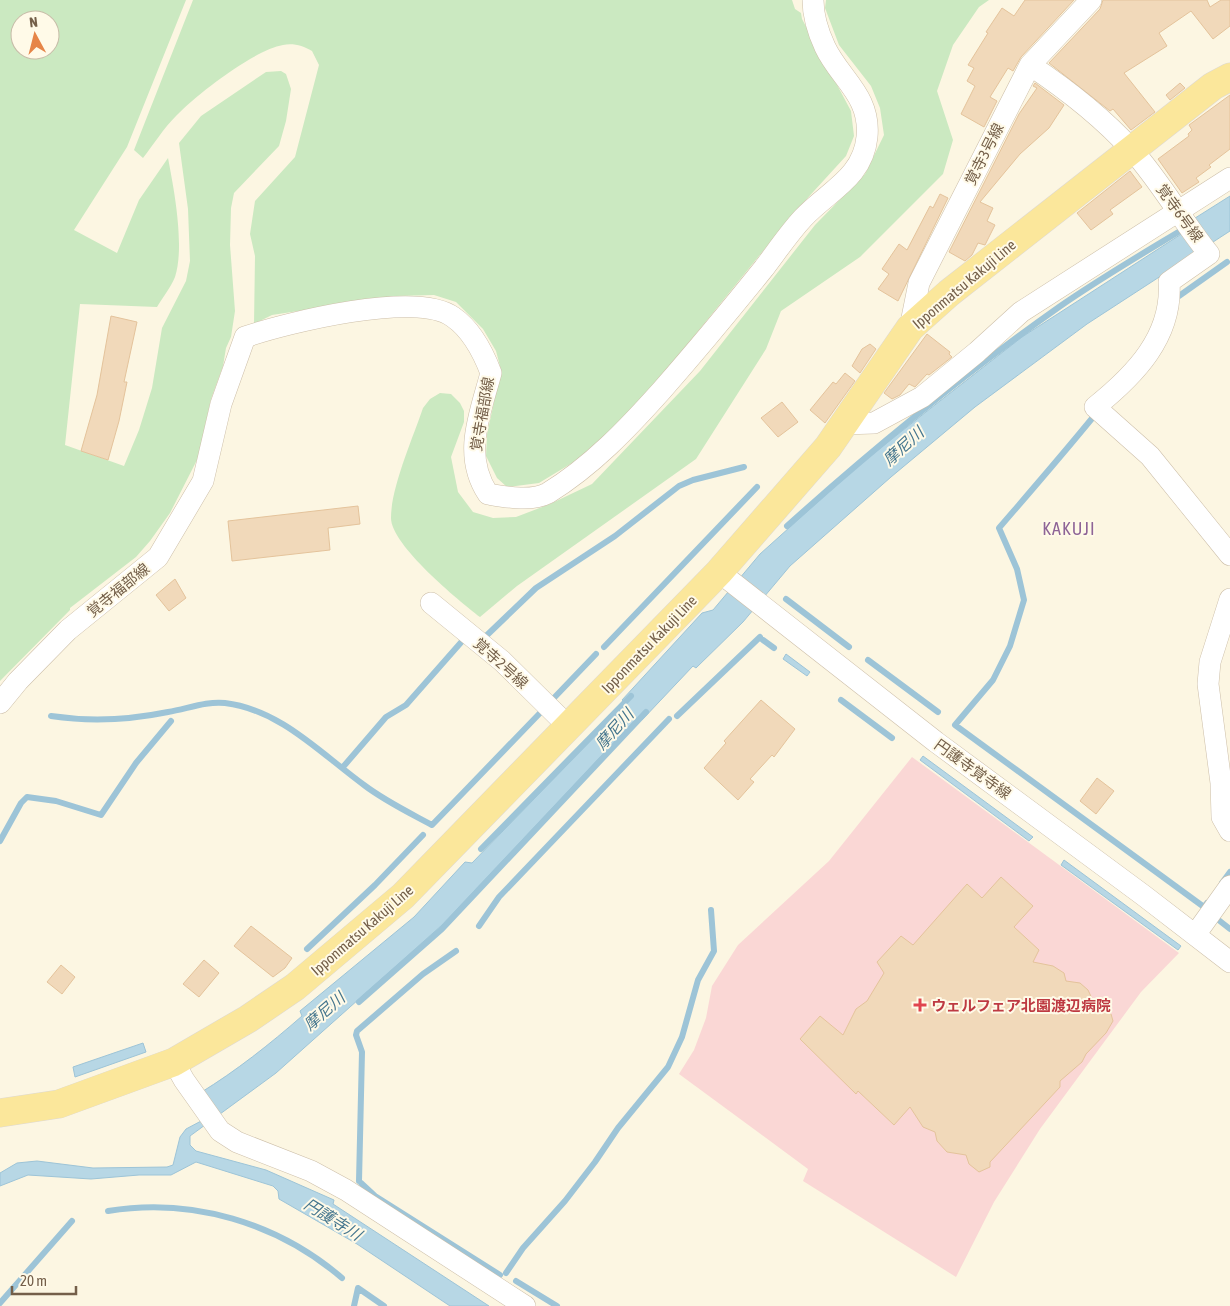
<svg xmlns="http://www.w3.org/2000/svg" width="1230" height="1306" font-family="'Asap Condensed','Noto Sans JP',sans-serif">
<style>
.medical{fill:#fad7d5}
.green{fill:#cbe9c1;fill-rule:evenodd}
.water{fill:#b7d7e5;stroke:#9dc4d7}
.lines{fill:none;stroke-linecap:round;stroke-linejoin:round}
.stream{stroke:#9dc4d7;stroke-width:6}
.building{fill:#f1d9ba;stroke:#e4c39b}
.minor-casing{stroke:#cdbfa9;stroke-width:22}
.major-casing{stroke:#ded9d3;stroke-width:29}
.minor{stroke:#fff;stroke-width:21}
.major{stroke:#fbe79b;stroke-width:28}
.health-dot{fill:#e0444e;stroke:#fffae8;stroke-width:2}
.labels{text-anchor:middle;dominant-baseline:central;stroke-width:4;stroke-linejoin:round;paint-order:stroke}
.street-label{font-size:15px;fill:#745f49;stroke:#fffae8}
.health-label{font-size:15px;font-weight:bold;fill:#be3a42;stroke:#fffae8;text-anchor:start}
.water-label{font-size:16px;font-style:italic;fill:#45768e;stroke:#fffae8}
.quarter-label{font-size:18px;letter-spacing:1px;fill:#8e6497;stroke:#fffae8}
</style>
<rect width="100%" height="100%" fill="#fcf6e2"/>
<path class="medical" d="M912,757l267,196 -38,39 -101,137 -46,73 -38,75 -153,-96 5,-12 -129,-95 15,-24 12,-32 6,-32 26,-41 91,-84z"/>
<path class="green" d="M0,0h186l-59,147 -53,83 43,23 22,-53 29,-42c6,31 17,88 7,119 -4,10 -12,20 -18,30l-77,-3 -15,141 59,21 15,-36 13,-42 10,-60 24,-47 4,-20 -2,-52 -9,-66 22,-27 65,-44 15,-1 5,3 5,15 -5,32 -7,25 -45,47 -3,15 -1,37 5,66 -4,26 -5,11 -3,18 -12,33 -13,59 -28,55 -20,28 -14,16 -66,51v2l-70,71zM20,20h30v30h-30z
M193,0h599l3,9 6,4 1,6 49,92 3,25 -8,20 -53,58 -137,169 -40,44 -39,33 -38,23 -32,4 -10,-9 -11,-22 1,-22 14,-64 -5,-19 -13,-22 -27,-27 -22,-7 -38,1 -124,19 -18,9 1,-68 -5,-22 5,-33 40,-44 24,-92 -7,-14c-9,-5 -18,-8 -29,-6 -29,5 -86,49 -107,71 -13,13 -22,28 -33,42l-9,-8z
M826,0h163l-10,7 -26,38 -16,46 16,49 -10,34 -83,83 -79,54 -15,38 -70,110 -179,127 -37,31c-21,-16 -89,-72 -89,-99 0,-31 22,-80 32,-110l7,-9 10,-6 11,1 9,9 4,8v11l-13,35 7,35 15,20 20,6 23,-1 34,-13 42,-20 108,-113 115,-146 50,-51 19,-39 -4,-27 -9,-22 -32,-41 -14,-37z"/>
<path class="water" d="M1230,196v35l-143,93 -112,83 -84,70 -101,89 -47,56 -47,46 -3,-2 -51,54 -4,-3 -196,208 -166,148 -86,63v9l6,6 70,19 68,30 -1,4 156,102h-39l-93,-62 -78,-45 -1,-8 -5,-5 -77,-24 -25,13h-32l-48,4 -63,-4 -28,11v-13l17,-10 20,-2 56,7 74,-1 6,-2 7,-28 6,-8 17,-9 -3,-27c36,-22 70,-49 102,-77l-2,-5 114,-94 51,-55 7,1 154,-159 -4,-4 80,-87 11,-3 47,-56 99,-89 72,-57 91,-71 164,-106 6,-11z
M786,654l24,18 -3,4 -24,-17z
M923,756l110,81 -4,4 -109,-81z
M1064,860l117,86 -3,4 -117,-85z
M143,1043l3,9 -71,25 -2,-10z"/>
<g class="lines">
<path class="stream" d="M1179,296l48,-34
M1094,416c-31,38 -63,75 -95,112l18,41 7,31 -14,46 -17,34 -38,45 249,182 3,-4
M787,526c87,-78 177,-152 272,-219 40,-28 83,-53 126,-79
M786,599l63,48
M485,637l51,-49 79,-52 64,-50 14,-6 51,-13
M763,640l11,8
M604,647l153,-160
M868,660l70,52
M841,700l51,38
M551,701l45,-47
M51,716c40,6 78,4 117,-4 19,-3 38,-11 57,-9 56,7 95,50 139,82 21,16 44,27 68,40l109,-113
M677,716l83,-79
M343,767l43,-50 20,-12 58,-66
M0,841l21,-38 6,-6 29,4 45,14 35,-52 35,-42
M481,849l150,-153
M1222,883l8,-11
M1216,918l14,11
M479,926l20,-29 170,-178
M307,949l68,-64 48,-50
M359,1002l83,-73 204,-217
M359,1181l3,-129 -6,-17 1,-4 66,-57 33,-23
M361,1183l14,13 125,79
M108,1211c84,-14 170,12 234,67
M506,1273l17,-25 42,-47 30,-39 23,-34 50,-61 14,-30 16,-57 16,-29 -3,-41
M516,1281l41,25
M0,1303l72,-82
M354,1306l4,-18 26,18"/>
</g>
<path class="building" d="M1025,0h49l-53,57 -8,14 -5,-3 -18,29 7,4 -13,26 -23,-13 14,-28 -8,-5 7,-13 -6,-3 20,-32 -2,-1 16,-24 12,8z
M1103,0h104l3,7 11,-7h9v26l-17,13 -22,-28 -32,22 8,13 -43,27 31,39 -24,18 -18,-21 -3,2 -61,-48 51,-54z
M1035,83l29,22 -15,23 -29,26 -40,48 13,6 -6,13 8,4 -10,20 -7,-2 -6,12 -7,6 -16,-9 70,-138 18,-26 -4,-2z
M1180,83l5,5 -15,12 -4,-5z
M1230,95v54l-21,16 2,2 -15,11 3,4 -17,11 -24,-34 31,-23 -1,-2 4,-4 -3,-5z
M1130,171l12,16 -32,23 3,4 -22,16 -14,-17z
M940,194l8,4 -50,103 -20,-12 11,-15 -7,-5 17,-25 8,6 23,-44 3,2z
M111,316l26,6 -13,60h3l-8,39 -11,39 -27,-9 16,-56z
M927,334l23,18 -1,2 3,3 -23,18 -2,-1 -12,13 -6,-3 -9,11 -8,4 -8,-6z
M870,344l6,5 -16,24 -8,-7 10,-17z
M845,373l10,8 -30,42 -15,-13 23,-28 3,2z
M782,402l16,20 -20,15 -17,-19z
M358,506l2,18 -32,4 2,22 -98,11 -4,-40z
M175,579l11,19 -17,13 -13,-16z
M761,700l34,29 -21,28 -2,-2 -22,24 4,3 -16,18 -34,-32 22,-25 -2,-2z
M1097,778l17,13 -18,23 -16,-13z
M1001,877l32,29 -19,21 25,23 -6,12 20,4 11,7 2,8 14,2 8,7 8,17 10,2 5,5 2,7 -7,12 -20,21 -4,8 -22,19v6l-70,75v5l-11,5 -10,-8 -3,-9 -19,-3 -10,-11 -2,-9 -12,-5 -13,-20 -16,18 -36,-34 -2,3 -56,-55 20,-23 23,19 13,-26 11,-8 17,-28 -7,-11 24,-26 12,9 54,-61 15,14z
M251,926l41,32 -7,10 -12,9 -39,-31z
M204,960l15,13 -20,24 -16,-13z
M61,965l14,12 -13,17 -15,-12z"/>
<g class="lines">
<defs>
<path id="minor" d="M1030,65c36,24 73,53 102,85 29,32 50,71 77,104l-40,28c4,54 -34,93 -74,125l55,49 80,99
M910,328l9,-45 111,-218 61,-65
M844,424l30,-1 48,-26 55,-45 44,-40 209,-134
M719,572l217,170 207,153 87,67
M1230,599l-20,63 -2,22 13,99 1,34 8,14
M431,603l71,58 66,65
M0,703l18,-22 50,-51 90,-73 45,-76 18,-77 24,-67c41,-14 172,-47 208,-20 19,13 30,35 38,56 -11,41 -29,82 -3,121 18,3 43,8 60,-1 44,-27 80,-65 114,-103 35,-40 69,-81 102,-122 13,-17 25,-35 39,-50 25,-27 60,-40 64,-81 4,-41 -27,-58 -42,-90 -7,-15 -12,-31 -12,-47
M1195,935l35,-49
M174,1062l10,18 36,51 17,11 74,29 35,19 179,116"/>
<path id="major" d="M0,1113l59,-9 115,-42 74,-43 47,-32 108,-91 316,-324 109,-125 82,-119 39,-35 264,-207 17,-9"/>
</defs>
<use href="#minor" class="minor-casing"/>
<use href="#major" class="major-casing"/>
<use href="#minor" class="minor"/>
<use href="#major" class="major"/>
</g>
<path class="health-dot" d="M917.5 997.5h5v5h5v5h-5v5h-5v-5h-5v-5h5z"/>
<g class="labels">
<g class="street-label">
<text transform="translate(984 154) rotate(-63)">覚寺3号線</text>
<text transform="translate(1180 213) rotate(54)">覚寺6号線</text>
<text transform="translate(964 284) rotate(-40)">Ipponmatsu Kakuji Line</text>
<text transform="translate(482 414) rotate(-80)">覚寺福部線</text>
<text transform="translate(118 590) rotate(-39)">覚寺福部線</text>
<text transform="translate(649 644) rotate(-46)">Ipponmatsu Kakuji Line</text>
<text transform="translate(501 663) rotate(42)">覚寺2号線</text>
<text transform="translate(973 769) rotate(36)">円護寺覚寺線</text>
<text transform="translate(362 930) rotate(-41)">Ipponmatsu Kakuji Line</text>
</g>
<g class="health-label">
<text x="931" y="1005">ウェルフェア北園渡辺病院</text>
</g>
<g class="water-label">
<text transform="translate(903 446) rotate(-42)">摩尼川</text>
<text transform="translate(614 729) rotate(-48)">摩尼川</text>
<text transform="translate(324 1011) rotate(-41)">摩尼川</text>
<text transform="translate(333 1219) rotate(32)">円護寺川</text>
</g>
<g class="quarter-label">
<text x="1069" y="528">KAKUJI</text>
</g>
</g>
<g transform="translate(35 35) rotate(353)"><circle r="24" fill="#fffae8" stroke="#c7bca8"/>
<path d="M0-4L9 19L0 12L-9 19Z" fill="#e68547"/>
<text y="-8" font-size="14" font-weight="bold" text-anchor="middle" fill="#745f49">N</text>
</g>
<path d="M12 1286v8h64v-8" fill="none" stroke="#745f49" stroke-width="2.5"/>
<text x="20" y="1286" font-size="15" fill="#745f49" stroke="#fffae8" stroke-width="4" paint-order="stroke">20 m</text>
</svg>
